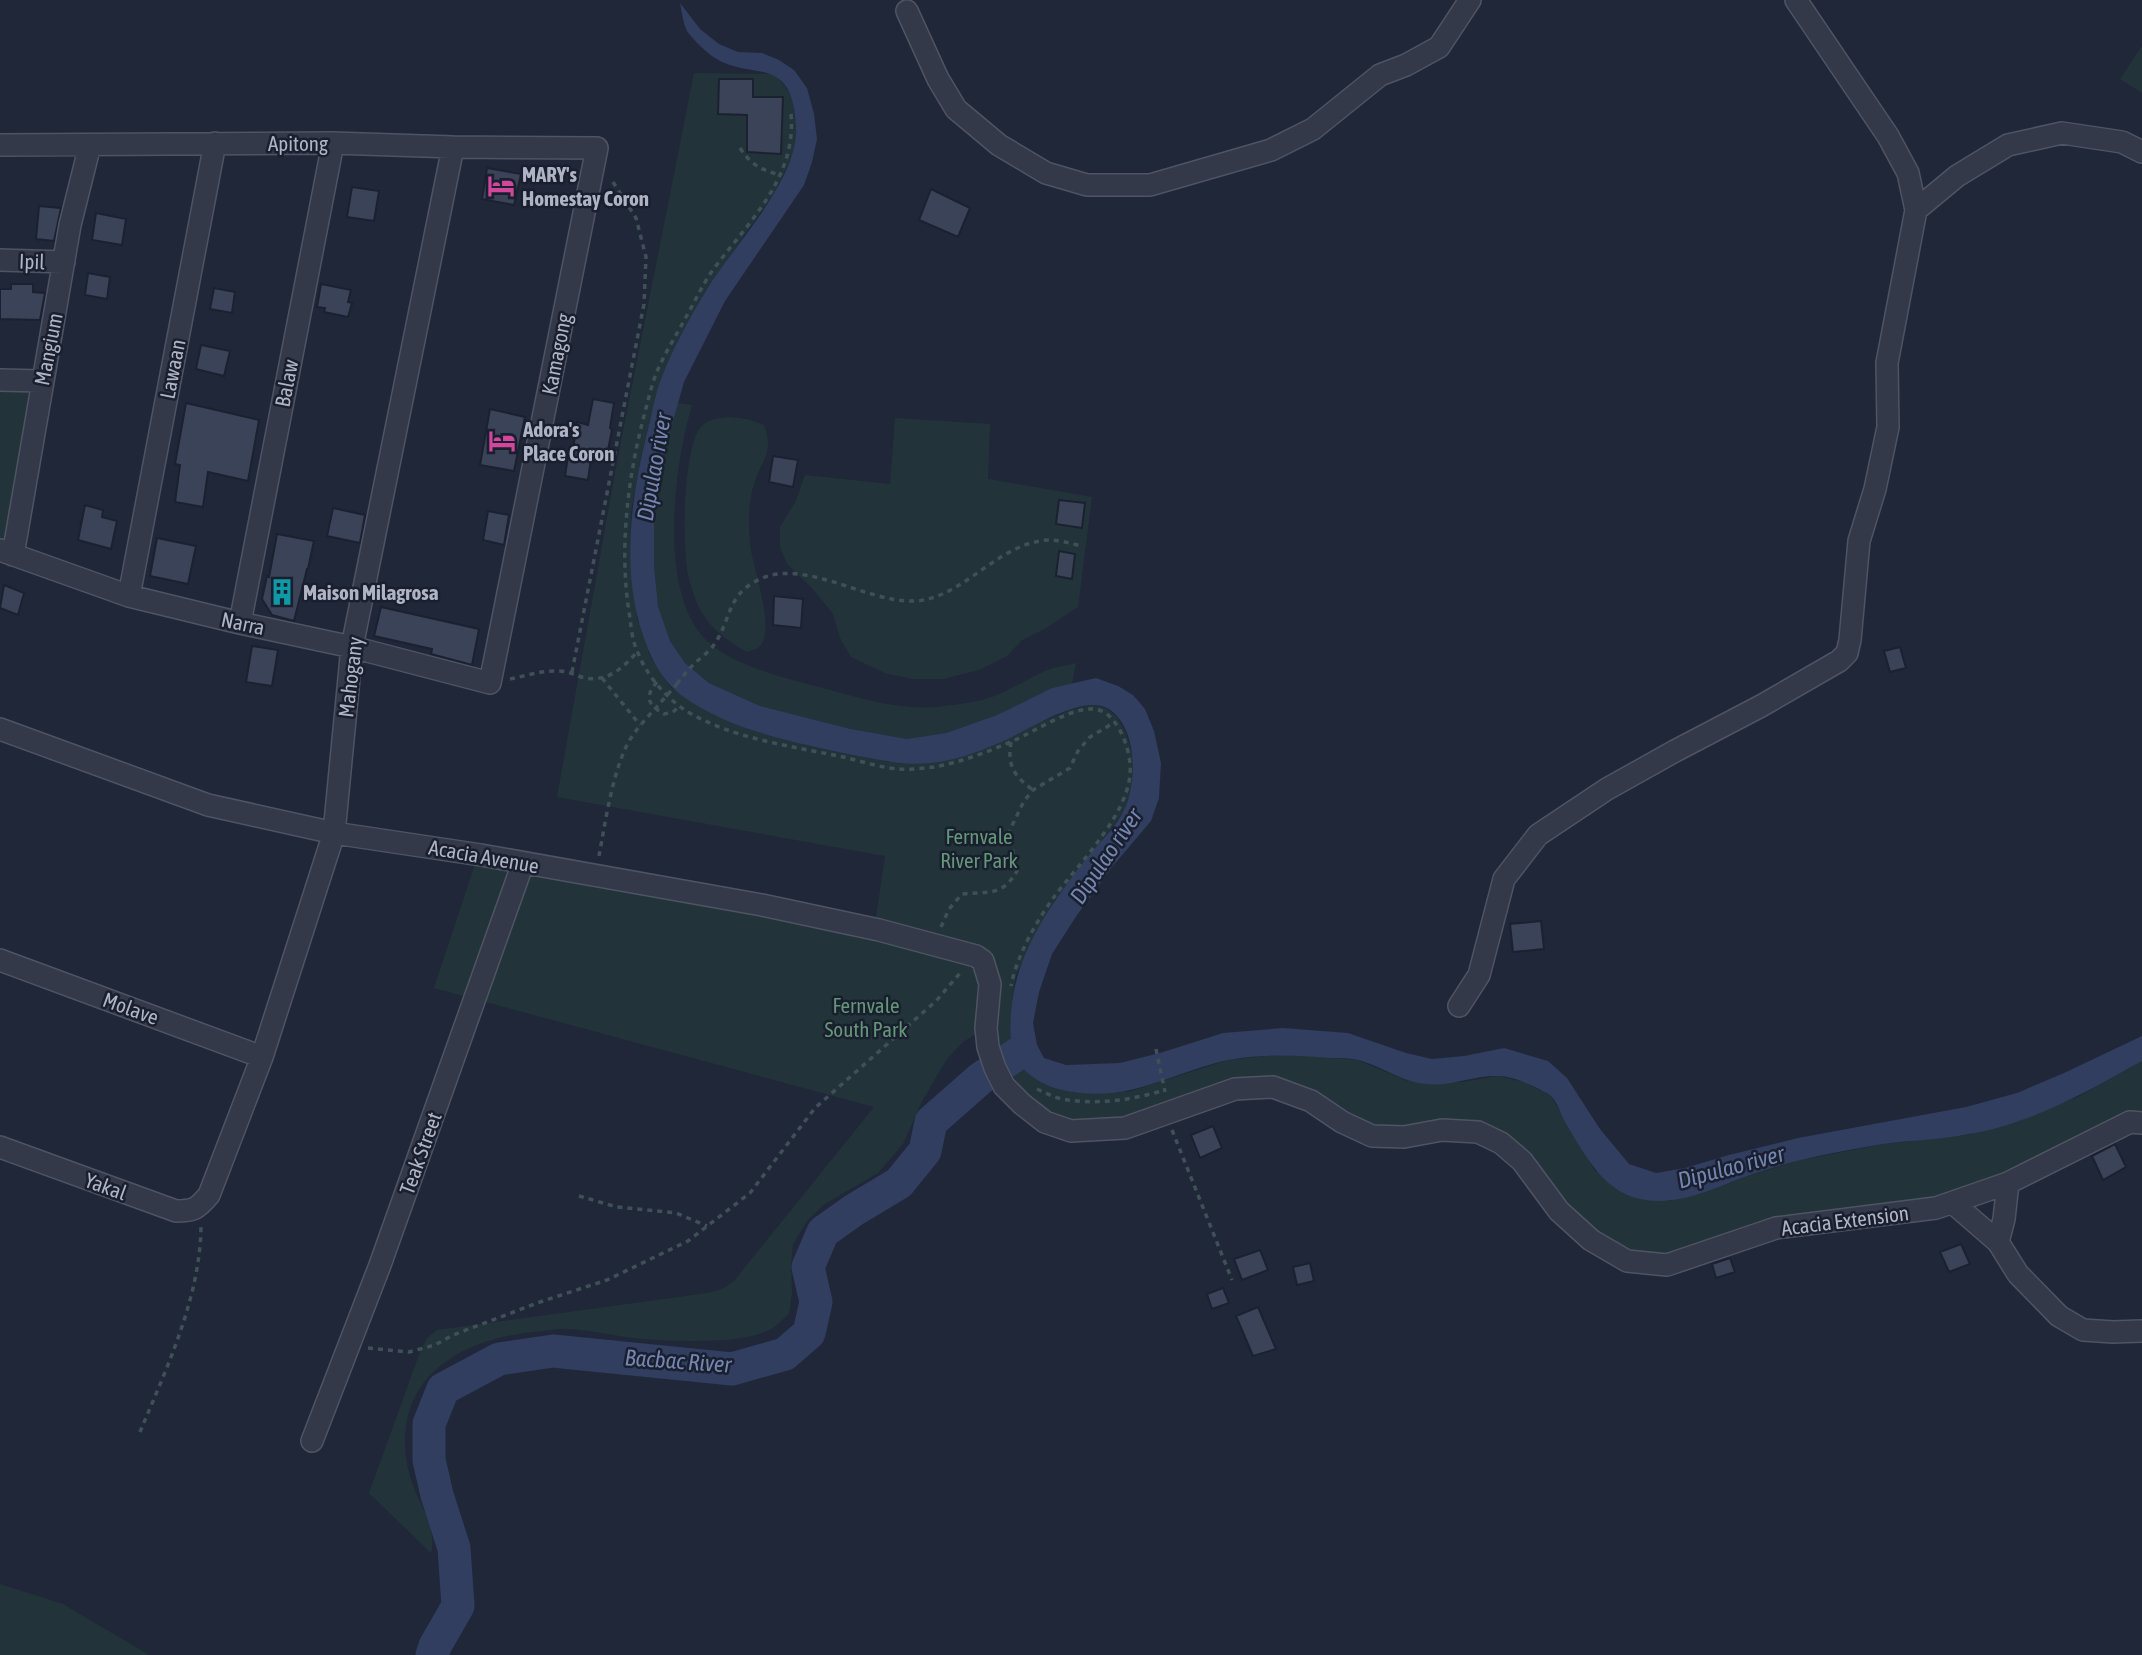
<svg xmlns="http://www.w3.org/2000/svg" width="2142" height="1655" font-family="'Asap Condensed',sans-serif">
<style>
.green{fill:#22343a}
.water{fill:#313e5f}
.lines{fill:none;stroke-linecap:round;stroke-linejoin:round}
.river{stroke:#313e5f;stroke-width:33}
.building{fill:#3b4359;stroke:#1b2130;stroke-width:2}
.minor-casing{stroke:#4e5464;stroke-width:24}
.path{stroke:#3f5157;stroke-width:3.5;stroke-dasharray:5 5;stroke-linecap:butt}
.minor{stroke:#333949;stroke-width:21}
.path-bridge{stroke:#3f5157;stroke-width:3.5;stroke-dasharray:5 5;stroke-linecap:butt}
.labels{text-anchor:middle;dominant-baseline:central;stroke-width:5;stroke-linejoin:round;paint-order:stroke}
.street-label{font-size:21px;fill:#aeb4c6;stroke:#191f2e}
.poi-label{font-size:21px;font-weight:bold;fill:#aeb4c6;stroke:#191f2e;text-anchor:start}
.park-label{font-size:21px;fill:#649777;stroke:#191f2e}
.water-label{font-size:23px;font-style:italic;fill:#7486b0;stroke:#191f2e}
</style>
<rect width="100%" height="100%" fill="#202739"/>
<path class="green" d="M2142,46v47l-22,-14z
M694,73l80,1 10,11 8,12 6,36 -5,21 -18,38 -67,95 -26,46 -22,49 -18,70 -11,60 -1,38 7,68 13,38 20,31 82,43 62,17 75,15 154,-41 27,-11 23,-5 13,3 11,9 9,16 8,27 -1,25 -10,28 -69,88 -38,74 -4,25 -2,32 2,20 10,16 106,24 100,-32 58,-6 71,6 51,21 55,1 34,-6 27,6 27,14 44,75 74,30 34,-8 48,-18 50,-15 83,-16 84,-9 108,-37 66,-37v62l-189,80 -177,25 -72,26 -77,7 -125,-118 -98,-6 -131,-50 -202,44 -49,-27 -36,-76 -23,14 -16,17 -25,42 -19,43 -25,29 -55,32 -16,16 -14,23 -2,21 1,27 -3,21c-6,6 -13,14 -20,17 -14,7 -32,9 -47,10 -30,2 -59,1 -90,-2 -21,-3 -42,-8 -63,-9 -8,-1 -18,1 -26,2 -54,4 -119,24 -135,84 -6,24 -3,50 6,73 8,21 23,41 17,65l-62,-60 51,-141 7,-14 10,-8 271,-37 14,-4 12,-8 140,-174 -440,-119 43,-130 397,74 11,-76 -328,-59 60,-335z
M0,388l30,1 -23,153 -7,-2z
M678,403l14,2c-18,60 -35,188 15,236 26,25 78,37 112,46 40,11 85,25 126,19 15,-2 33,-4 47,-9 18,-7 35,-18 53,-26 9,-4 20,-5 31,-8l-4,21 -20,4 -55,27 -51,18 -39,6 -56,-10 -91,-23 -51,-23 -24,-20 -15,-22 -12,-35 -4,-41v-49l7,-52z
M730,417l17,2 17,6c10,27 -1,32 -9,56 -7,20 -7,42 -5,63 2,23 28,89 8,104 -3,2 -7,2 -11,4 -21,-12 -39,-25 -49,-47 -4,-9 -8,-21 -10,-30 -6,-34 -5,-114 10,-144 7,-12 20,-13 32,-14z
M895,418l95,6 -2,55 104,18 -14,110 -32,21 -24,12 -15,16 -28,14 -36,9h-31l-27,-6 -34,-16 -11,-19 -7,-24 -22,-27 -24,-23 -7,-17v-20l16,-26 9,-26 85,9z
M0,1584l63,20 86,51h-149z"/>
<path class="water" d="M680,3l20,26 19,15 19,8 24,1 17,7 15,10 13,18 7,26 3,25 -5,23 -8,23 -79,116 -41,81 -23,82 -7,52v49l4,41 12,35 15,22 24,20 51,23 91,23 56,10 39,-6 51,-18 55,-27 44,-10 22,8 15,9 12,14 9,22 7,32 -2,35 -8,23 -39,46 -35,48 -25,39 -13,38 -6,31 4,22 7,13 22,7 54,-2 40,-10 63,-20 60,-5 65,5 58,20 26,6 32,-3 40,-8 44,13 19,17 33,51 29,35 27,9 29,-5 44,-13 69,-17 168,-31 51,-14 47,-20 78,-37v25c-55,31 -110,62 -173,73 -28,6 -58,6 -86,10 -29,5 -58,10 -86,17 -18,5 -37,10 -55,17 -22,8 -45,19 -69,22 -61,8 -81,-33 -108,-78 -5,-9 -7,-19 -14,-26 -3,-3 -8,-4 -12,-7 -12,-6 -28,-13 -41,-13 -24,-1 -48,11 -72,8 -25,-2 -44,-18 -68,-24 -9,-2 -19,-2 -29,-2 -34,-3 -68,-4 -101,2 -55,12 -95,41 -154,32 -15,-2 -29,-6 -41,-15 -23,-15 -24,-38 -22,-64 4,-59 39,-108 75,-154 11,-14 27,-29 36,-45 16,-27 17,-88 -15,-106 -26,-14 -82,24 -108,35 -21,9 -45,18 -69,20 -24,3 -49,-3 -72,-7 -57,-12 -129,-25 -177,-61 -15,-11 -26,-29 -33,-46 -30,-72 -17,-155 2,-228 3,-14 6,-29 11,-42 12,-31 29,-62 46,-90 27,-44 93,-111 89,-163 -4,-78 -50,-40 -89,-74 -5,-4 -17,-16 -20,-21 -4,-8 -5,-19 -7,-28z"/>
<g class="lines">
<path class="river" d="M432,1655l3,-9 23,-40 -4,-58 -17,-53 -8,-35v-36l14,-35 56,-30 54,-8 179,18 53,-15 24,-21 7,-31 -8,-35 15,-35 31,-22 45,-27 26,-32 6,-29 50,-44 41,-27"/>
</g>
<path class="building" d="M719,79h34v18h30l-2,57 -34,-2v-37l-29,-1z
M487,168l34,6 -7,31 -32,-6z
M352,187l27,4 -5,30 -27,-4z
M931,189l39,19 -12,29 -39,-17z
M39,206l22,2 -7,33 -18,-2z
M96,213l30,6 -4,26 -30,-5z
M88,273l22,4 -3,22 -22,-4z
M11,284h22v8l12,1 -5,27 -40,-1v-30h11z
M321,284l30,6 -3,12 4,1 -4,14 -24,-5 1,-4 -8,-1z
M214,288l21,4 -3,21 -22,-4z
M201,345l29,6 -6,25 -28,-7z
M593,399l21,4 -4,25 2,2 -5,25 -15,-3 -4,28 -23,-4 3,-20h4l5,-34 11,3z
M186,403l73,17 -11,61 -40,-9 -5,35 -28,-5 5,-37 -5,-1z
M490,409l35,8 -11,54 -34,-6z
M773,456l25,4 -5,27 -24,-5z
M1059,500l26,3 -3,25 -26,-4z
M85,505l18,5 -1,7 15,4 -6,28 -33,-9z
M333,508l32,7 -5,28 -33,-7z
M488,511l21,4 -5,30 -21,-5z
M277,534l37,7 -6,28h-1l-13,52 -22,-6 -10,-16 5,-23 2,1z
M157,538l39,8 -8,38 -38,-8z
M1059,551l16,3 -3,25 -16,-3z
M4,585l20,8 -6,22 -18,-7z
M774,596l29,3 -2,29 -28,-3z
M381,607l98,22 -7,36 -41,-11 1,-5 -58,-13z
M252,646l26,4 -6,36 -26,-4z
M1900,647l6,21 -16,4 -6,-21z
M1541,921l3,28 -31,3 -3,-28z
M1213,1126l9,22 -22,10 -9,-23z
M2115,1144l11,23 -23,13 -11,-24z
M1961,1244l9,20 -21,8 -9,-20z
M1260,1250l8,20 -26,10 -8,-21z
M1730,1258l5,14 -19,6 -4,-14z
M1310,1263l4,18 -17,4 -4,-18z
M1223,1288l6,15 -17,6 -5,-15z
M1258,1307l18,42 -23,7 -17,-40z"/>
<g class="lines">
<defs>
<path id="minor" d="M907,11l31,68 18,30 43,36 47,28 41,12h63l121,-35 42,-21 67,-54 26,-10 33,-18 31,-47
M0,145l333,-2 120,4 144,1 -107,535 -138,-36 -112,-24 -111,-27 -129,-46
M1916,210l41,-34 51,-31 54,-12 60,9 20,10
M0,260l64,2
M0,380l42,1
M13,555l57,-330 20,-80
M129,596l86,-453
M240,623l93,-480
M0,729l208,76 126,28 147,22 281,50 117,25 97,26 7,5 7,23 -4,44 2,19 7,21 9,18 18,18 23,18 26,9 54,-3 110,-39 38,-2 38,14 31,21 30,14 32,1 38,-7 36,2 23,11 21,18 37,50 32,29 36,21 40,4 109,-37 160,-20 72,-25 122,-61 12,1
M0,960l262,97
M1459,1006l20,-31 25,-96 34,-44 69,-46 68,-38 86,-45 78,-45 8,-8 3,-13 9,-99 16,-52 13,-62 -1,-64 29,-153 -8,-37 -20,-37 -92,-136
M0,1147l176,64c18,0 21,-2 33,-16l53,-138 72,-224 18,-186 101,-500
M1953,1203l45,39 20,32 41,42 24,14 30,2 29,-1
M1998,1242l6,-23 4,-36
M312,1441l68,-176 143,-402"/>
</defs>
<use href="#minor" class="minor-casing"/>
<path class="path" d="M791,114c6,66 -46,111 -81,160 -9,14 -16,29 -24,43 -10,19 -22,37 -30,57 -4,10 -7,23 -10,34 -18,67 -28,141 -16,210 1,11 3,25 8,35 9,23 29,46 50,59 46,27 103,34 155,45 18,4 38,11 56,12 11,1 24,-1 35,-2 28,-5 56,-16 81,-27 20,-9 57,-33 79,-31 22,2 35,36 36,56 4,44 -50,97 -76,132 -18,25 -37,58 -43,89
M740,148c11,17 22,22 40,27
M572,672l72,-368 2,-47 -10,-39 -25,-39
M602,678l38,47
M510,679c16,-3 32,-9 49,-8 10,0 17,5 26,7 23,4 38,-10 52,-26
M657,682c-13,15 -9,23 7,32l9,-2 7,-6
M677,684c5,-7 11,-14 17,-20 6,-6 14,-11 19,-18 18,-24 13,-49 43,-65 45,-25 107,20 155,20 47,1 83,-53 129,-60 13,-3 28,2 42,5
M1011,742c-4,24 3,34 22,48
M599,856c6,-32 13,-81 28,-111 8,-16 22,-29 34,-43
M941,927l8,-18 13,-15c26,-3 40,3 55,-23l-8,-39 15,-31 9,-11 37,-22 8,-17 12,-14 25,-15
M1156,1049l9,43
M1037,1089c7,3 14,7 21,9 35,8 74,2 107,-8
M1172,1130l60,150
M579,1196l38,11 59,6 31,13
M368,1348l41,4 26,-7 18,-10 87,-33 67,-22 81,-39 62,-48 65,-85 121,-107 25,-29
M140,1432c27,-65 61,-136 61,-208"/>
<use href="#minor" class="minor"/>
<path class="path-bridge" d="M661,702l16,-18"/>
</g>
<defs>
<symbol id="hotel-bare" viewBox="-9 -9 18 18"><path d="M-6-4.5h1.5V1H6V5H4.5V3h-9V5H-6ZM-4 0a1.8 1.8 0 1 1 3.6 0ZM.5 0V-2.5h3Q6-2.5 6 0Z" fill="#d1479c" stroke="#191f2e" stroke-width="2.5" paint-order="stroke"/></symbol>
<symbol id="building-bare" viewBox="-9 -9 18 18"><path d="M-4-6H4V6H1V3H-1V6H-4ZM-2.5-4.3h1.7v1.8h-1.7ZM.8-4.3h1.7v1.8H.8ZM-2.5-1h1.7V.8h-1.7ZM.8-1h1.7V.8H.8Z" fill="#0f9aa8" stroke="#191f2e" stroke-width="2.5" paint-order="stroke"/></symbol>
</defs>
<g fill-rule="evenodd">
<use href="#hotel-bare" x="482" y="167" width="38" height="38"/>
<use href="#hotel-bare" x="483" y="422" width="38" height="38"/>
<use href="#building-bare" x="263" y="573" width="38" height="38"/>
</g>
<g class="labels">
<g class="street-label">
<text x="298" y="143">Apitong</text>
<text transform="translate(32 261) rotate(2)">Ipil</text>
<text transform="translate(48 349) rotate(-79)">Mangium</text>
<text transform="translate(556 354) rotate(-79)">Kamagong</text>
<text transform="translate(172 369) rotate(-79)">Lawaan</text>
<text transform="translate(286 383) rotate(-79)">Balaw</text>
<text transform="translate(243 623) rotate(12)">Narra</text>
<text transform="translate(350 677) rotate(-83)">Mahogany</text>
<text transform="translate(484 856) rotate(10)">Acacia Avenue</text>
<text transform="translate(131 1008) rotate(20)">Molave</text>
<text transform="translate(420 1153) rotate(-70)">Teak Street</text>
<text transform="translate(106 1186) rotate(20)">Yakal</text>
<text transform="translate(1845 1220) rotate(-7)">Acacia Extension</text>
</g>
<g class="poi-label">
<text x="522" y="174">MARY's<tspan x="522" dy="24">Homestay Coron</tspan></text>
<text x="523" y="429">Adora's<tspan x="523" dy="24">Place Coron</tspan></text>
<text x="303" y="592">Maison Milagrosa</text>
</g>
<g class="park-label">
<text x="979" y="836">Fernvale<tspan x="979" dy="24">River Park</tspan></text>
<text x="866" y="1005">Fernvale<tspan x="866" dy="24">South Park</tspan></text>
</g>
<g class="water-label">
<text transform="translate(654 467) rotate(-80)">Dipulao river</text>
<text transform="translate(1106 856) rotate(-56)">Dipulao river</text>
<text transform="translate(1731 1167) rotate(-15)">Dipulao river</text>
<text transform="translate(678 1361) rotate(4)">Bacbac River</text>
</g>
</g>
</svg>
